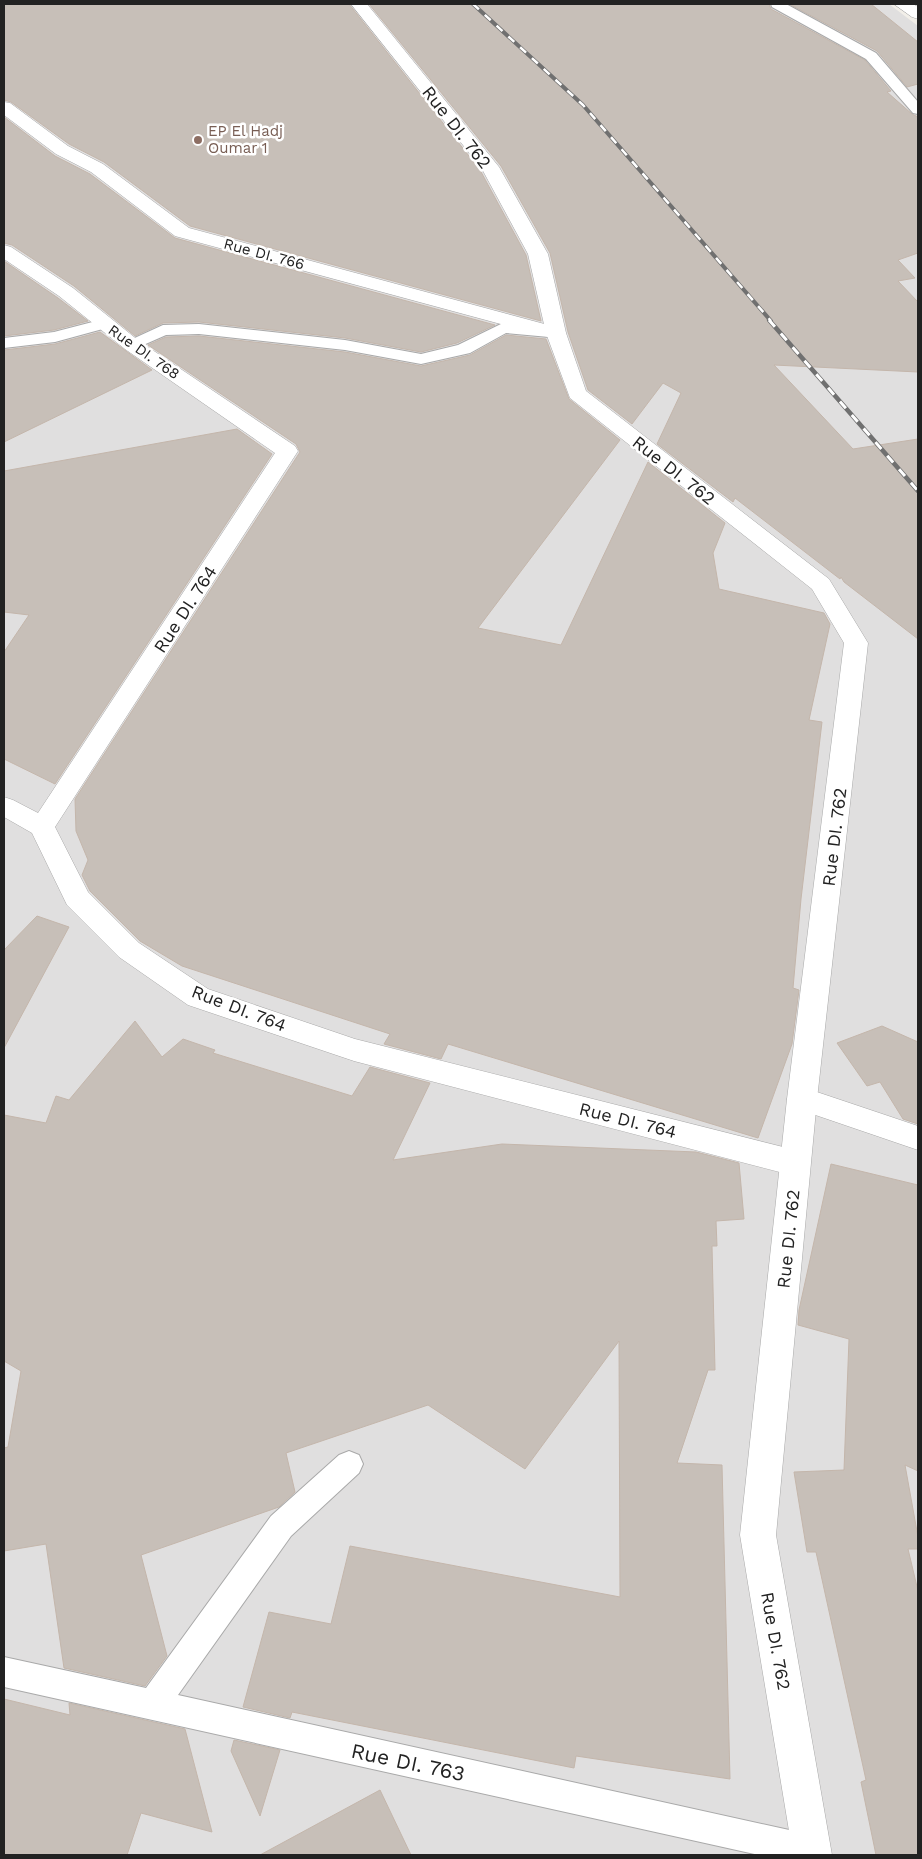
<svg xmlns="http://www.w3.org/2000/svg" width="922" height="1859" font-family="'Work Sans',sans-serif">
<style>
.residential{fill:#e0dfdf}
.building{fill:#c7bfb8;stroke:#c4b6ab}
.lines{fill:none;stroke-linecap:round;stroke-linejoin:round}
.service-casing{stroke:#a9a9a9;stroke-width:2}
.minor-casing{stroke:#a9a9a9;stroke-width:1}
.tertiary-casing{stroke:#a9a9a9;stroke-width:1}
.service{fill:#fff;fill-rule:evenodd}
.minor{fill:#fff;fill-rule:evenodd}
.tertiary{fill:#fff;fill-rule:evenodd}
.rail-far1-casing{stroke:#707070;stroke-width:4}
.rail-casing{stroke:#707070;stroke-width:4.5}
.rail-far1{stroke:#fff;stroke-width:2.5;stroke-dasharray:8;stroke-linecap:butt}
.rail{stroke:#fff;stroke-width:3;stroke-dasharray:9;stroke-linecap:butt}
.education-dot{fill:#8d6e63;stroke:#fff;stroke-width:2}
.labels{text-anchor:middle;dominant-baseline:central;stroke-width:5;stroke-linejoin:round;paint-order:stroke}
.far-education-label{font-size:15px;fill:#785e54;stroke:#fff;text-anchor:start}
.far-street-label{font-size:15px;fill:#222;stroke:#fff}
.street-label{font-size:18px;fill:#222;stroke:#fff}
.near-street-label{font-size:21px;fill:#222;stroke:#fff}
</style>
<rect width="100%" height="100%" fill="#f2efe9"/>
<path class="residential" d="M4,4h885l29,22v1829h-914z"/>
<path class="building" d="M4,4h345l131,166 46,85 15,66 -351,-95 -86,-64 -35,-18 -58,-42 -7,-2z
M369,4h400l2,5 94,51 26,31 -4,1 25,22 6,3v136l-20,7 17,18 -17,3 20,21v70l-144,-7 79,84 65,-10v200l-74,-57 -3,-5 -1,2 -105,-81 -2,4 -76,-58 24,-51 -18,-10 -31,41 -44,-34 -20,-58 -18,-79 -49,-87z
M789,4h82l47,38v42l-11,3 -30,-36z
M4,117l51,39 35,18 85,64 320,87 -38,18 -36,9 -76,-14 -146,-16 -36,1 -28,13 -61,-50 -62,-41 -8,-2z
M4,261l54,37 30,23 -34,9 -50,6z
M100,332l52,38 -148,72v-92l51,-6z
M506,335l40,4 23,60 51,41 -142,188 83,17 87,-183 77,61 -12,30 6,36 105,24 6,11 -21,96 13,2 -21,177 -8,89 6,2 -7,54 -34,94 -310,-94 -7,15 -57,-15 6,-10 -208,-68 -42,-25 -50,-50 -8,-16 6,-15 -12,-29 -1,-32 225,-347 -4,-8 -148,-99 18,-8 33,-1 146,16 76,14 49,-11z
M237,429l35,25 -217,330 -51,-25v-107l25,-37 -25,-3v-141z
M37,916l32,11 -65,121v-98z
M135,1021l27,36 21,-18 32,11 -2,3 139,43 18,-29 60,16 -37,77 109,-16 194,8 43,11 5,56 -28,2 1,25h-5l3,124h-7l-31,93 45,2 8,314 -154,-23 -2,12 -282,-56 -2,6 -47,-11 26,-95 62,12 19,-78 270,51 -1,-256 -94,128 -97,-64 -142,48 9,39 -16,15 -138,48 26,101 -22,30 -81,-18 -18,-124 -42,7v-103l4,-1 13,-76 -17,-10v-246l42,8 10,-27 13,4z
M882,1026l36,16v82l-15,-5 -23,-37 -13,4 -30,-43z
M831,1164l87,21v286l-13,-6 13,72v12h-10l10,42v264h-42l-15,-73 5,-2 -50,-228h-9l-13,-80 50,-2 5,-131 -51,-14 1,-15z
M4,1699l66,16 -1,-12 116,26 27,103 -71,-19 -14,42h-123z
M234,1740l46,10 -20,66 -29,-65z
M380,1790l31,65h-151z"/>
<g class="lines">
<defs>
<path id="service" d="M771,4h15l90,49 42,49v12l-5,-1 -47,-54 -94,-52z
M104,319l6,2 2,3 -2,3 -55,15 -51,6v-10l50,-6z
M503,323l46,4 6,2 2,3 -2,3 -6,2 -43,-4 -36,20 -49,11 -76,-14 -146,-16 -33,1 -34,15 -6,-2 -2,-3 2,-3 37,-17 36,-1 146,16 76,14 37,-9z
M349,1451l10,4 4,9 -4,9 -68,63 -113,159 634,140 11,5 5,11 -2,4h-67l-755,-168v-30l142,31 125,-172 68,-61z"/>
<path id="minor" d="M4,102l6,1 58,43 35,18 86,64 374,101 3,4 -3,4 -7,2 -381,-103 -84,-64 -35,-18 -52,-39z
M4,245l7,2 62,41 66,53 156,105 3,5 -243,376 33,65 51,51 69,46 147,50 440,111 11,4 4,9 -4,9 -11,4 -441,-115 -166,-56 -69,-48 -52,-52 -35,-72 -28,-16v-20l9,3 25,13 237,-360 -150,-104 -66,-53 -55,-37z
M802,1087l116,39v24l-126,-43 -5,-8 5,-8z"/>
<path id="tertiary" d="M351,4h16l132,163 49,87 18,79 20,58 243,188 39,64 -51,456 -41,436 56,320h-39l-53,-320 47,-436 57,-456 -32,-54 -242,-191 -24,-65 -18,-79 -46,-85z
M894,4h19l5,3v12l-6,-2z"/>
</defs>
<use href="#service" class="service-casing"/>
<use href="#minor" class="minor-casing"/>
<use href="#tertiary" class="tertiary-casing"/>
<use href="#service" class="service"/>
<use href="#minor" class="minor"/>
<use href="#tertiary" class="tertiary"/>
<defs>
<path id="rail-far1" d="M473,4l110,101 188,216"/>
<path id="rail" d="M769,320l149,171"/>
</defs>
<use href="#rail-far1" class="rail-far1-casing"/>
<use href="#rail" class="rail-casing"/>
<use href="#rail-far1" class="rail-far1"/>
<use href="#rail" class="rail"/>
</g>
<circle class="education-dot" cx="198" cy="140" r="5"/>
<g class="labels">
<g class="far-education-label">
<text x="208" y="131">EP El Hadj<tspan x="208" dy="17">Oumar 1</tspan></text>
</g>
<g class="far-street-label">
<text transform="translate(264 254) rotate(15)">Rue DI. 766</text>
<text transform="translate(144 352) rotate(35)">Rue DI. 768</text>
</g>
<g class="street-label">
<text transform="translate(457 127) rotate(52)">Rue DI. 762</text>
<text transform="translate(674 470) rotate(38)">Rue DI. 762</text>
<text transform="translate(185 609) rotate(-57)">Rue DI. 764</text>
<text transform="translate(834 837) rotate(-83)">Rue DI. 762</text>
<text transform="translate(239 1008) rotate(21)">Rue DI. 764</text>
<text transform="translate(628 1120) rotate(14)">Rue DI. 764</text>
<text transform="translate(788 1239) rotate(-84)">Rue DI. 762</text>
<text transform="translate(776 1641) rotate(80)">Rue DI. 762</text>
</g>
<g class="near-street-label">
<text transform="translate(408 1762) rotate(12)">Rue DI. 763</text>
</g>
</g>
<rect width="922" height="1859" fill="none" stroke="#222222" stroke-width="10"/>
</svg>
